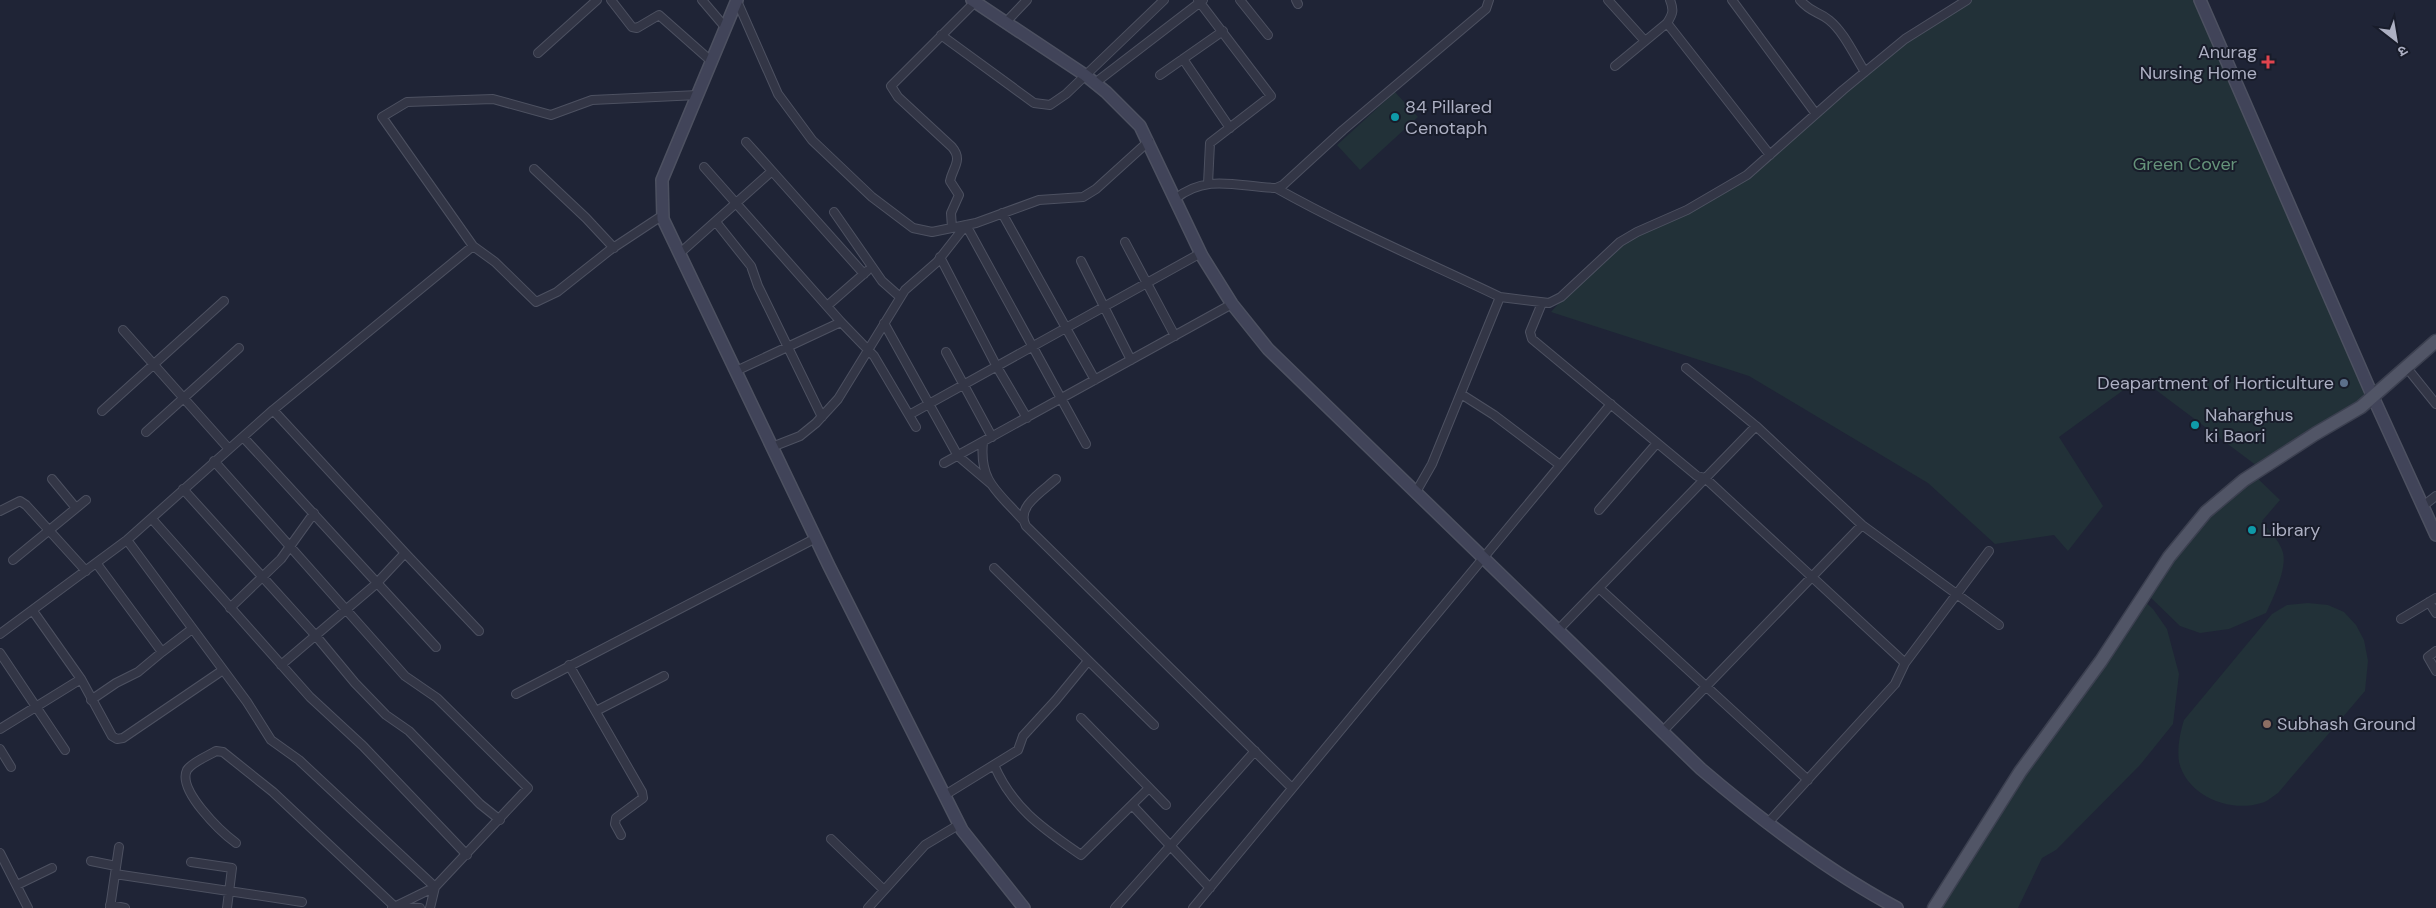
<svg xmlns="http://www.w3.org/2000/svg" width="2436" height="908" font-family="'DM Sans','Noto Sans Devanagari',sans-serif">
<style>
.green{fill:#223138}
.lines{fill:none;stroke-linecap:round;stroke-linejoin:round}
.street-casing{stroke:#4d5161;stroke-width:10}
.secondary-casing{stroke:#4d5161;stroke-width:14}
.primary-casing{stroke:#3c4050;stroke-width:15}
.street{stroke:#333646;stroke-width:8}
.secondary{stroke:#414459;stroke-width:11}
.primary{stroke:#515566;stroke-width:12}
.health-dot{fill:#e0444e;stroke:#181c2a;stroke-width:2}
.culture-dot{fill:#0f9aa8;stroke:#181c2a;stroke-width:2}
.service-dot{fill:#5c6f8a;stroke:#181c2a;stroke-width:2}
.education-dot{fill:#8d6e63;stroke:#181c2a;stroke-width:2}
.labels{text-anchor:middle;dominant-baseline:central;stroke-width:4;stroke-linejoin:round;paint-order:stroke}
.poi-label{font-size:18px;fill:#adb0c3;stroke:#181c2a;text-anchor:start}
.park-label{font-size:18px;fill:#65937a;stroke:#181c2a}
</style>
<rect width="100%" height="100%" fill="#1f2436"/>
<path class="green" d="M1971,0h229l173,397 -112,72 -121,-91 -81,59 44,69 -35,45 -14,-16 -59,9 -67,-61 -179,-107 -198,-64 36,-41 42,-35 70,-28 39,-24 118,-104 71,-54z
M1395,92l23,25 -58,53 -23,-25z
M2253,474l27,26 -18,21c6,9 17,19 20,29 7,15 -9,49 -16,63l-37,16 -29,4 -20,-7 -34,-33 23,-36z
M2142,599l11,10 14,20 12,45 -6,50 -33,41 -84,85 -14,8 -24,50h-84z
M2308,603l20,2 16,7 12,13 8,15 4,21 -3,30 -87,102c-5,3 -11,9 -17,10 -31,10 -74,-7 -82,-41 -2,-14 1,-29 5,-42l88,-106 15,-9z"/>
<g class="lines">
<defs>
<path id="street" d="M611,0l21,27 5,1 22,-13 52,46
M702,0l23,27
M1198,0l73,96 -61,47 -2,41
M1240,0l28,35
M1296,0l2,4
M1608,0l37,41
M1732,0l84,114
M1800,0c11,13 18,11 29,20 15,12 25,35 36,52
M737,1l41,93 34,46 60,57 41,31 19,4 44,-9 63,-23 44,-3 13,-8 53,-48
M1006,22l21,-22
M1667,23l103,132
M941,35l93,68 16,2 16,-11 98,-94
M538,53l59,-53
M1183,59l47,69
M1615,66l52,-43c6,-9 7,-13 3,-23
M1160,75l63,-44
M1095,83l108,-83
M746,142l26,29
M704,167l137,155 33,34 42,71
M534,169l52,49 28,30
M1276,188c73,41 149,73 224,109
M1175,199c32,-26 63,-12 101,-11l7,-3 60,-55 143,-121 3,-9
M834,212l48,69 18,16
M1002,213l93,167
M663,215l-53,35 -53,42 -21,10 -41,-40 -22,-16 -91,-129 25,-15 86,-3 58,16 41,-15 106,-5
M716,222l35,44 7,20 64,131
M952,228l-1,-15 8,-18 -9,-14c3,-14 13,-21 2,-34l-54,-50 -7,-11 84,-84
M1125,242l50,94
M680,253l92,-82 92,103
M940,257l57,110 30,51
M1081,261l50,99
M1542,303l-12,29 2,7 165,137 8,2 200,185
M827,306l40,-35
M884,323l74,133 33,28
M123,330l106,119
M946,352l46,85
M1686,368l70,58 106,99 137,100
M2407,368l29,36
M736,371l105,-49
M1461,394l33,21 66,50
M273,410l132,143
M102,411l122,-110
M909,415l292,-162
M146,432l93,-84
M243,437l193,210
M983,442c-4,39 14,49 39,77
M772,447l28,-11 16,-13 22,-24 67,-109 32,-28 29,-37 120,219
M214,461l191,215 32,22 91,90 -93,99 -43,21
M944,463l288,-159
M52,479l24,29
M1056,479c-13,12 -41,28 -30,47l266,262
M183,489l133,147 39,47 31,32 23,16 71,73 20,16
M1416,492l16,-28 68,-167 49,6 12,-6 59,-55 17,-10 50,-22 60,-35 96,-85 62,-51 62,-39
M2423,506l13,-10
M1599,510l58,-67
M0,511l20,-10 6,4 60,66
M152,519l158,178 53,49 104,109
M127,540l120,162 24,38 28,20 136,127
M13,560l73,-60
M97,564l65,88 30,-23
M994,568l160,157
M1599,588l209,192
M2429,602l7,11
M230,608l51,-49 33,-46
M33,611l48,68
M2401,619l35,-21
M1559,629l197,-203
M0,634l127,-94 146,-130 200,-164
M2436,651l-8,6 8,14
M0,653l65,97
M281,665l95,-81 29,-31 74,78
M569,665l73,127 1,6 -27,20 -1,6 6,11
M516,694l300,-156
M91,700l25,-17 22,-11 24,-20
M596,711l68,-35
M1081,718l85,87
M0,729l81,-50 31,57 5,3 6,-1 100,-68
M1663,731l199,-206
M0,749l11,18
M994,765c19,44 50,64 87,90l68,-67
M945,795l73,-45 5,-14 33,-36 32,-39
M1132,805l78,83
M1767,824l128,-140 10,-21 84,-112
M831,839l53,51
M236,843c-15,-11 -59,-53 -49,-73 5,-8 21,-14 29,-19l7,1 50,40 121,114 26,2
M0,853l28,55
M91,861l25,5
M191,862l41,6 -5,40
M115,874l187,28
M17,885l35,-17
M110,905l15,3
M110,908l9,-61
M430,908l5,-21
M868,908l57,-63 35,-21
M1115,908l140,-157
M1193,908l418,-504"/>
<path id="secondary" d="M737,0l-75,180 1,39 166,347 133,264 62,78
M972,0l113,75 21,17 34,34 62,130 30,48 36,45 433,420c61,52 125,101 196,139
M2200,0l173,397 63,138"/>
<path id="primary" d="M1934,908l86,-136 81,-111 68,-104 37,-45 38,-32 71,-46 46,-27 75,-66"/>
</defs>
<use href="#street" class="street-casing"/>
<use href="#secondary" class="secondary-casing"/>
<use href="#primary" class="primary-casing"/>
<use href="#street" class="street"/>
<use href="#secondary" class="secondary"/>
<use href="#primary" class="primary"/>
</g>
<path class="health-dot" d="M2265.5 54.5h5v5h5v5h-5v5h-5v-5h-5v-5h5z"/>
<g class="culture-dot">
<circle cx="1395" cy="117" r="5"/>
<circle cx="2195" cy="425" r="5"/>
<circle cx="2252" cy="530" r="5"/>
</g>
<circle class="service-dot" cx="2344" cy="383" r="5"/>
<circle class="education-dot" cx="2267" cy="724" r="5"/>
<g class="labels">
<g class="poi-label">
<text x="2257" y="52" text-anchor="end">Anurag<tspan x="2257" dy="21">Nursing Home</tspan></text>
<text x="1405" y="107">84 Pillared<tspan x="1405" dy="21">Cenotaph</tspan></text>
<text x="2334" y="383" text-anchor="end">Deapartment of Horticulture</text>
<text x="2205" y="415">Naharghus<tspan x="2205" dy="21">ki Baori</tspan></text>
<text x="2262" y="530">Library</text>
<text x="2277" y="724">Subhash Ground</text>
</g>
<g class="park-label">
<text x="2185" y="164">Green Cover</text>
</g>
</g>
<g transform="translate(2396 40) rotate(149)" stroke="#181c2a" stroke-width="4" paint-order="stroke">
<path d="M0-4L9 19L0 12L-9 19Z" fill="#adb0c3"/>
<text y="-8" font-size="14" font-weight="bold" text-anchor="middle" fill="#adb0c3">उ</text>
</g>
</svg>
